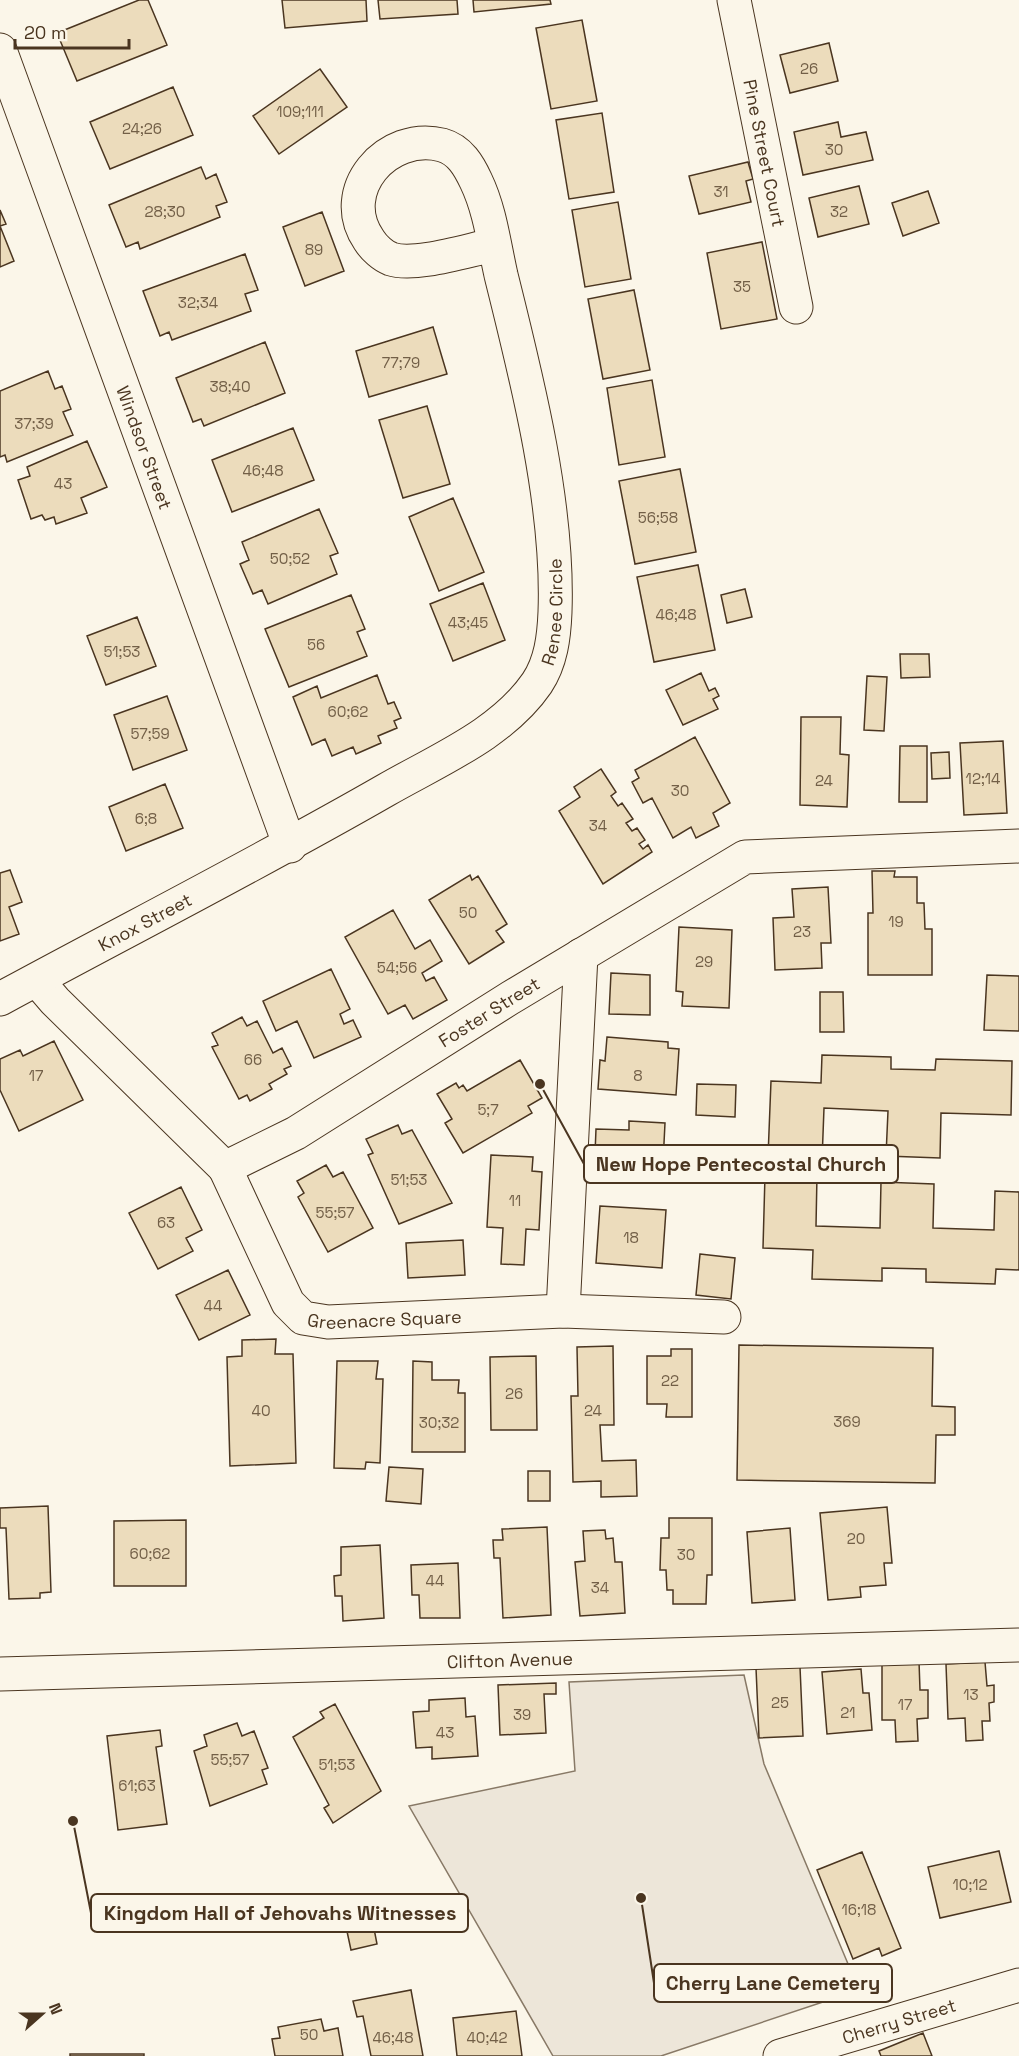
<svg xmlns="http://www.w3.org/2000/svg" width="1019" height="2056" font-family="'Space Grotesk',sans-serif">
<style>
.green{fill:#ede6d9;stroke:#887966;stroke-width:1.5}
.building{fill:#ecdcbc;stroke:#4a3520;stroke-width:1.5}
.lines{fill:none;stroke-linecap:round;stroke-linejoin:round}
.minor-casing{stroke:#4a3520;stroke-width:35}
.minor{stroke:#fbf6e9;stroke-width:33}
.labels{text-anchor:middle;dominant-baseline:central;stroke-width:4.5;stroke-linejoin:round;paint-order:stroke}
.number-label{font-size:15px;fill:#725f47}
.street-label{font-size:18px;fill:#4a3520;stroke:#fbf6e9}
.leader{fill:none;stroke:#4a3520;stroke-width:2}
.callout-dot{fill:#4a3520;stroke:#fbf6e9;stroke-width:2}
.callout{fill:#fbf6e9;stroke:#4a3520;stroke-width:2}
.callout-label{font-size:20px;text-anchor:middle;font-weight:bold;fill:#4a3520}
</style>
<rect width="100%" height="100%" fill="#fbf6e9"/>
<path class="green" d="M744,1675l20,89 95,226 -198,66h-108l-144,-250 166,-35 -6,-89z"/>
<path class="building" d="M139,0h9l19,45 -90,36 -20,-48z
M282,0h84l1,21 -82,7z
M378,0h79l1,14 -78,5z
M473,0h77l1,4 -77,8z
M582,20l15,81 -46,8 -15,-81z
M829,43l9,38 -48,12 -10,-38z
M320,69l27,38 -68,47 -26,-38z
M173,87l20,48 -83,34 -20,-47z
M602,113l12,79 -45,7 -13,-79z
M838,122l3,15 25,-5 7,28 -70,15 -9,-43z
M748,162l5,17 -7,2 5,21 -52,12 -10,-38z
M201,167l5,12 10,-5 11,28 -11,4 4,11 -80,32 -2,-7 -12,5 -17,-42z
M859,186l10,38 -51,13 -9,-39z
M928,191l11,32 -36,13 -11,-33z
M618,202l13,77 -46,8 -13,-77z
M0,210l6,14 -6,2 14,35 -14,6z
M322,212l22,59 -39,15 -22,-59z
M762,242l15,77 -56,10 -14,-76z
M245,254l13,36 -13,4 6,17 -79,29 -3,-8 -9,4 -17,-45z
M634,290l16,80 -47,9 -15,-80z
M433,327l14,47 -78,23 -13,-46z
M265,342l20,51 -81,33 -3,-7 -8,3 -17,-44z
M48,371l7,18 7,-3 9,23 -8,3 10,23 -66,27 -2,-7 -5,2v-66z
M652,380l13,77 -46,8 -12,-77z
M427,406l23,78 -47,14 -24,-78z
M293,428l21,52 -82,32 -20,-52z
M87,441l20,46 -26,11 6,15 -31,11 -2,-7 -9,3 -3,-5 -11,4 -13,-39 12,-4 -3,-9z
M680,469l16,83 -61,12 -16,-83z
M453,498l31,74 -45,19 -30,-74z
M319,509l19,44 -8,3 7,18 -69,30 -6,-14 -9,4 -13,-30 9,-4 -7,-18z
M698,565l17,85 -61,12 -17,-85z
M483,583l22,57 -52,21 -23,-57z
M745,589l7,28 -25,6 -6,-28z
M351,595l14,34 -8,3 10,24 -78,31 -24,-58z
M137,617l19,49 -50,19 -19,-49z
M900,654h29l1,23 -29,1z
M701,673l8,18 6,-3 4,8 -6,3 5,10 -35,16 -17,-35z
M377,675l11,29 6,-2 7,16 -7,3 3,7 -19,8 3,7 -25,11 -3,-7 -21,9 -7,-17 -13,6 -19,-48 24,-11 4,12z
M867,676l20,1 -3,54 -20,-1z
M167,696l20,54 -54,20 -19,-55z
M801,717h40l-1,37 9,1 -2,52 -47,-2z
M695,737l35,66 -17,10 6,13 -23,12 -5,-11 -18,11 -21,-40 -9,5 -11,-21 7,-4 -4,-8z
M1003,741l4,72 -43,2 -4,-72z
M900,746h27v56h-28z
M949,752l1,26 -18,1 -1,-26z
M601,769l15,23 -5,4 7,10 4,-3 11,16 -7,4 6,8 5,-3 8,12 -6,4 4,5 5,-4 4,7 -49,32 -44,-73 21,-14 -6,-10z
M165,784l18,44 -57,23 -17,-44z
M10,870l12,32 -13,5 10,27 -19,7v-68z
M872,871h23l-1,6h23v26h7l1,26h7v46h-64v-62h5z
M470,875l2,5 6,-4 29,48 -11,7 8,11 -35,22 -40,-64z
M828,887l3,56h-10l1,25 -47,2 -2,-52 21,-1 -2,-28z
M393,910l22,39 15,-9 12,21 -20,12 4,8 8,-4 13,23 -34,19 -8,-14 -17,9 -43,-77z
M679,927l53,3 -3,78 -47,-2 1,-14 -7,-1z
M331,969l19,40 -10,5 4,10 9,-4 8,17 -47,21 -17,-37 -21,10 -13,-30z
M611,973l39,2v40l-41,-1z
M987,975l32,1v55l-35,-1z
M820,992h23l1,40h-24z
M242,1017l5,9 10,-5 16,32 9,-5 9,18 -7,3 3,5 -18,10 3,5 -22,12 -3,-6 -8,4 -27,-52 6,-2 -6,-12z
M607,1037l61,5v6l11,1 -3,46 -78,-6 2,-29 5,1z
M54,1041l29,59 -64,31 -19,-41v-31l20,-9 3,6z
M822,1055l69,2v12l44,1 1,-11 76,2 -1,54 -70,-2 -1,45 -54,-2 2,-45 -64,-3 -2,53h-13v14h8l-1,51 64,2 1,-46 53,2 -1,44 61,2 1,-39 24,1v78l-23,-1 -1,15 -69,-2v-13l-44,-1v13l-70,-2 1,-29 -50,-2 2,-73h19l1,-17 -17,-1 3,-76 50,2z
M520,1060l22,38 -14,8 4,7 -69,40 -18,-30 7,-4 -15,-25 19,-11 3,5 4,-3 4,6z
M697,1084l39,1 -1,32 -39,-2z
M629,1121l36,2 -3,60 -68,-4 2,-50 33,1z
M398,1125l4,9 10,-4 40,73 -53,21 -31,-69 5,-2 -7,-14z
M491,1155l42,2 -1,14 10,1 -3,58 -13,-1 -2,36 -23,-1 2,-36 -16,-1z
M326,1165l7,12 10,-5 30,56 -45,24 -30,-55 6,-4 -7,-12z
M181,1187l21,43 -16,8 7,13 -35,18 -29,-56z
M600,1206l66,4 -4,58 -66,-5z
M463,1240l2,35 -57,3 -2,-35z
M700,1254l35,4 -4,41 -35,-4z
M228,1270l22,45 -51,25 -23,-45z
M276,1339l-1,15h18l3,109 -66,3 -3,-109 15,-1v-16z
M739,1345l194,3 -1,58 23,1v28h-19l-1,48 -198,-3z
M613,1346l1,79h-14l2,36 34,-1 1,36 -36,1v-16l-28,1 -2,-86h7l-1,-49z
M671,1349h21v68h-26l1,-13h-20v-48h24z
M536,1356l1,74h-46l-1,-73z
M337,1361h41l-2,18h7l-3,84 -14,-1 -1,7 -31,-1z
M413,1361l19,1v18h27l-1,13h7v59h-53z
M389,1467l34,2 -2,35 -35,-3z
M528,1471h22v30h-22z
M48,1506l3,86 -11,1v5l-31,1 -3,-71h-6v-20z
M887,1507l5,56h-8l2,22 -26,2 1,10 -33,3 -8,-87z
M669,1518h43v57h-5l-1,29h-33v-14h-6l-1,-20h-6l1,-32h8z
M186,1520v66h-72v-65z
M547,1527l4,88 -48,3 -3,-60h-6l-1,-18h10l-1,-11z
M790,1528l5,72 -43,3 -5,-71z
M605,1530l1,9 7,-1 2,24h7l3,51 -45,3 -5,-54 10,-1 -2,-30z
M380,1545l4,73 -41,3 -1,-25h-7l-1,-20 7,-1v-28z
M458,1563l2,55h-40l-1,-23h-7l-1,-30z
M919,1661l1,29h8v28l-11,1 1,22 -22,1 -1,-22h-13v-58z
M985,1662l2,24 7,-1v17l-5,1 1,18h-8l1,19 -17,1 -1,-23 -17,1 -2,-55z
M800,1667l3,69 -44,2 -3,-70z
M861,1669l2,24h6l3,37 -45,4 -5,-62z
M556,1683v11h-12l2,39 -46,2 -2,-50z
M465,1698l1,19 9,-1 3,40 -46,3v-12l-16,1 -3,-36 16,-1v-11z
M335,1704l46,87 -48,32 -9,-15 5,-3 -36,-68 31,-19 -4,-6z
M237,1723l5,13 12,-5 14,37 -6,2 5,14 -57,22 -16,-55 13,-5 -3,-11z
M160,1730l2,16 -6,1 11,77 -49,6 -11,-94z
M999,1851l12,51 -71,16 -12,-51z
M862,1852l39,96 -19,8 -3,-8 -26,11 -36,-89z
M369,1903l8,41 -26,6 -9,-42z
M411,1990l12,66h-52l-8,-40 -6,1 -4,-16z
M516,2011l6,45h-65l-4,-38z
M321,2019l3,12 14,-3 5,28h-68l-3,-17 8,-1 -2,-11z
M923,2033l9,23h-51l-2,-5z
M70,2054h74v2h-74z"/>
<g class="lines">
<defs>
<g id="minor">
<path id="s1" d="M734,0l62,307"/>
<path id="s2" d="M0,50l290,796"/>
<path id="s3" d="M37,980l18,21 170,167 71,-35 214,-135 235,-141 274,-11"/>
<path id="s4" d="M0,999c129,-70 259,-136 386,-209 52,-30 116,-56 151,-107 14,-21 17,-46 18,-71 4,-107 -28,-233 -54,-337 -7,-31 -11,-65 -25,-94 -7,-15 -16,-31 -34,-36 -55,-14 -107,46 -73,95 5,8 14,16 22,19 24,8 77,-9 103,-14"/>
<path id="s5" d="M225,1168l63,135 15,15 25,4 235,-11 18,-356"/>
<path d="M563,1311l161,6"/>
<path id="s6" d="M0,1674l1019,-29"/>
<path id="s7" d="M780,2056l239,-71"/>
</g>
</defs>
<use href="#minor" class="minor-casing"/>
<use href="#minor" class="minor"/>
</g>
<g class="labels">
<g class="number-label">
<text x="809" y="68">26</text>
<text x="300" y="111">109;111</text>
<text x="142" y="128">24;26</text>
<text x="834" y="149">30</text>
<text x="721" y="191">31</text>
<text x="165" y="211">28;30</text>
<text x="839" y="211">32</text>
<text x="314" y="249">89</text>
<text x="742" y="286">35</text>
<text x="198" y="302">32;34</text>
<text x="401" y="362">77;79</text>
<text x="230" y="386">38;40</text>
<text x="34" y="423">37;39</text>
<text x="263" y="470">46;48</text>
<text x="63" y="483">43</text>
<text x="658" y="517">56;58</text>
<text x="290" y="558">50;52</text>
<text x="676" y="614">46;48</text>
<text x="468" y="622">43;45</text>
<text x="316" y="644">56</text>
<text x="122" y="651">51;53</text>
<text x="348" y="711">60;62</text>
<text x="150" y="733">57;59</text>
<text x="983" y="778">12;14</text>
<text x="824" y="780">24</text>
<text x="680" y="790">30</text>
<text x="146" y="818">6;8</text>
<text x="598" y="825">34</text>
<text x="468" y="912">50</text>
<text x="896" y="921">19</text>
<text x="802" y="931">23</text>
<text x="704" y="961">29</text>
<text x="397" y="967">54;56</text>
<text x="253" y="1059">66</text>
<text x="36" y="1075">17</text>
<text x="638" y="1075">8</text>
<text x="488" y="1109">5;7</text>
<text x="409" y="1179">51;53</text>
<text x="515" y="1200">11</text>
<text x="335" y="1212">55;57</text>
<text x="166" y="1222">63</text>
<text x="631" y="1237">18</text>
<text x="213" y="1305">44</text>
<text x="670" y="1380">22</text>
<text x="514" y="1393">26</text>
<text x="261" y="1410">40</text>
<text x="593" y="1410">24</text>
<text x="847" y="1421">369</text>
<text x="439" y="1422">30;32</text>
<text x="856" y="1538">20</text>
<text x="150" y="1553">60;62</text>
<text x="686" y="1554">30</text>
<text x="435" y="1580">44</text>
<text x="600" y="1587">34</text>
<text x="971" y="1694">13</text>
<text x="780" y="1702">25</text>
<text x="905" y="1704">17</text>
<text x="848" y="1712">21</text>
<text x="522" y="1714">39</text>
<text x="445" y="1732">43</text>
<text x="230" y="1759">55;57</text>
<text x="337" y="1764">51;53</text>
<text x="137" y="1785">61;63</text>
<text x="970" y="1884">10;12</text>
<text x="859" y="1909">16;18</text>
<text x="309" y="2034">50</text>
<text x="393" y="2037">46;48</text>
<text x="487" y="2037">40;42</text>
</g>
<g class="street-label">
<text stroke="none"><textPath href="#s1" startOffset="156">Pine Street Court</textPath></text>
<text stroke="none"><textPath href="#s2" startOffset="423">Windsor Street</textPath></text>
<text stroke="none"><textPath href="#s4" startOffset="700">Renee Circle</textPath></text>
<text stroke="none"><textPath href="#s4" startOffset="164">Knox Street</textPath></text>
<text stroke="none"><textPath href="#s3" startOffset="573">Foster Street</textPath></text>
<text stroke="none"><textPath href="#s5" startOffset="252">Greenacre Square</textPath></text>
<text stroke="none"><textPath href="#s6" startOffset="510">Clifton Avenue</textPath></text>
<text stroke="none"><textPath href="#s7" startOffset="124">Cherry Street</textPath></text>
</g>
</g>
<path class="leader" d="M540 1084L584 1164M73 1821L91 1913M641 1898L654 1983"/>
<g class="callout-dot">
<circle cx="540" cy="1084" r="6"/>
<circle cx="73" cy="1821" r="6"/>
<circle cx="641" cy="1898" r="6"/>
</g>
<g class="callout">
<rect x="584" y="1145" width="314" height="38" rx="6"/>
<rect x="91" y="1894" width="377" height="38" rx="6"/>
<rect x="654" y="1964" width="238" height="38" rx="6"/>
</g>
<g class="callout-label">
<text x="741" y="1171">New Hope Pentecostal Church</text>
<text x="280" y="1920">Kingdom Hall of Jehovahs Witnesses</text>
<text x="773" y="1990">Cherry Lane Cemetery</text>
</g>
<g transform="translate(42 2014) rotate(69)" stroke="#fbf6e9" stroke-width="4.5" paint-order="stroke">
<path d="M0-4.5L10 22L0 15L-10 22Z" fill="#4a3520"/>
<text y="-9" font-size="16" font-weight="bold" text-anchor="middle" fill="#4a3520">N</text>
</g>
<path d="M15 39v9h114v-9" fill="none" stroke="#4a3520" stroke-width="3"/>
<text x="24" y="39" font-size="18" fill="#4a3520" stroke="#fbf6e9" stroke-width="4.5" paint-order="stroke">20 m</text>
</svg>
